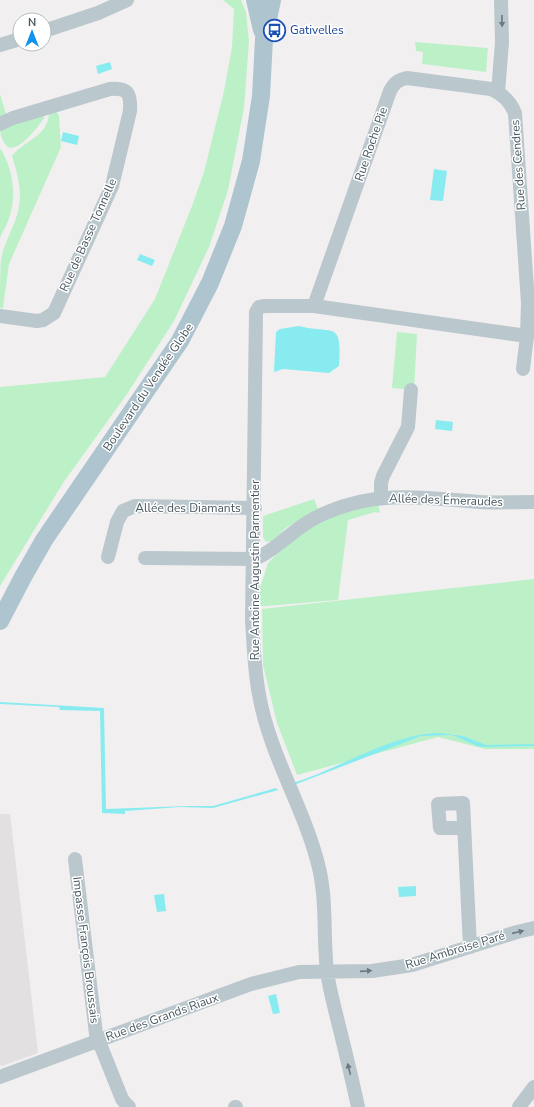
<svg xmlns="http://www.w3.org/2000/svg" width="534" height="1107" font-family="'Nunito Sans',sans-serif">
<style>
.education{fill:#e3e0e2}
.green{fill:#bcf1c8}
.water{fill:#87ebf0}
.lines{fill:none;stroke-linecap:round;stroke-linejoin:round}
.minor{stroke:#bac7cd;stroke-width:14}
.major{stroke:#aec4cf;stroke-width:18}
.oneway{fill:#6a797f}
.labels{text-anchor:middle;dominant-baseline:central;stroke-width:3;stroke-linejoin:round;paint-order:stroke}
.transit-label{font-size:12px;fill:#164399;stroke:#fff;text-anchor:start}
.street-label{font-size:12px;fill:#47575e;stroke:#fff}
</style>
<rect width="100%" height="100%" fill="#f2eff0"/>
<path class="education" d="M0,814h10l28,239 -36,13 -2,-1z"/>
<path class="green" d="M223,0h18l5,12 3,29 -5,67 -16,82 -19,57 -35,74 -47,73 -64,89 -63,103v-199l105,-10 50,-78 37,-93 12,-34 20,-81 8,-44 2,-38z
M415,42l73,6 -2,24 -64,-8 1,-12 -7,-1z
M0,94l6,20 -6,3z
M56,111l3,5 2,31 -52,117 -6,44h-3c0,-16 0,-34 1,-49 3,-14 9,-25 14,-38 9,-24 4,-42 -3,-65 12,-16 36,-19 37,-43z
M43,114l1,4c-5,8 -30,41 -39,26 -3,-5 -5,-9 -5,-15z
M0,148c12,18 17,46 10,67 -2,8 -7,16 -10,23z
M397,332l20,2 -3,56 -22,-2z
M314,499l4,10 -32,19 -14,13 -6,1 -3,-5v-21z
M378,502l2,11 -5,-1 -27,8 -10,80 -72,6h-7v-15l9,-28 10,-10 24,-20 24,-16z
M534,579v170h-49l-47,-12 -141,38 -20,-52 -14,-58 -1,-56z"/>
<path class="water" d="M110,62l2,7 -14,5 -2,-8z
M63,132l16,4 -2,9 -16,-4z
M434,169l13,2 -4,30 -13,-1z
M140,254l15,6 -3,6 -15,-6z
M299,326c35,9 43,-7 40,40l-10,7 -46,-4 -9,3 2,-40 4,-3z
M436,420l17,2 -1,9 -17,-2z
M0,702l104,6 2,101 81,-3h26l63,-18 2,2 -65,18 -33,-1 -55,4v3l-23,-1 -2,-102 -40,-1 -1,-3 -59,-3z
M440,733l23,3 23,9 48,-1v2l-51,1 -6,-1 -25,-11 -31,1 -127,49 -1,-2c46,-14 99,-50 147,-50z
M416,886v10l-17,1 -1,-10z
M164,894l2,17 -9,1 -3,-17z
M276,994l4,19 -7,1 -5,-18z"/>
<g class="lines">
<path class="minor" d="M44,31l54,-18 29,-13
M0,45l20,-6
M498,92l4,-50 -1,-42
M0,124l13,-6 97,-29c18,-2 21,5 20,22l-18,75 -58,127 -11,7 -6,1 -37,-5
M314,306l76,-215c4,-8 8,-11 17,-13l84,11c12,5 19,12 24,24l13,190 -1,33 -4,33
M381,497v-14l2,-7 25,-49 3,-37
M108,557l9,-35 6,-11 12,-5 120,2
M145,558l109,1c13,-4 24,-15 35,-23 12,-10 25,-19 39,-24 51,-22 98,-14 151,-10 18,1 37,0 55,0
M464,828h-24l-2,-24 25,-1 7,144
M75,859l21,175 26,65 4,5 3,3
M0,1077l251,-93 48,-12 73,-1 40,-6 105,-33 17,-4
M235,1107h1
M358,1107c-6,-28 -13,-57 -20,-85 -4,-17 -9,-34 -11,-51 -4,-34 0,-69 -8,-103 -13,-55 -44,-104 -57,-159 -7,-29 -8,-58 -10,-88l4,-309 3,-5 6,-1h49l213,30
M519,1107l15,-20"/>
<path class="major" d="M255,0l7,30
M0,621l23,-44 21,-37 136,-199 30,-58 23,-57 18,-65 10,-65 3,-57 8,-39"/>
</g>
<defs><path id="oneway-solid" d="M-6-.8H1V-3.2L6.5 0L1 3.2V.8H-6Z"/></defs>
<g class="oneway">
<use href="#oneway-solid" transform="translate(502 21) rotate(89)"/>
<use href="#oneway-solid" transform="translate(518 932) rotate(-13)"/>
<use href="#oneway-solid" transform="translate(366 971) rotate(-4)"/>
<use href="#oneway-solid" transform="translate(349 1069) rotate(-104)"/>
</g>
<defs>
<symbol id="bus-ring" viewBox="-11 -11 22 22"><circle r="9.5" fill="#fff" stroke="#1a4fb4" stroke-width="1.5"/><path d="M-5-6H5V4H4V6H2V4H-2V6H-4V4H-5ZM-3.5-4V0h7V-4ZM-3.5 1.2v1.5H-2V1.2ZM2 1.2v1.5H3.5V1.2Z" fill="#1a4fb4"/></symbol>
</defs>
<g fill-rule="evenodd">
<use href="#bus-ring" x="262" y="18" width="25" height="25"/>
</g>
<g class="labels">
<g class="transit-label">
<text x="290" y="30">Gativelles</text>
</g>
<g class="street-label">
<text transform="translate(371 144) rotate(-71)">Rue Roche Pie</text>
<text transform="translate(518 165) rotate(-94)">Rue des Cendres</text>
<text transform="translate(88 235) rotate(-66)">Rue de Basse Tonnelle</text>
<text transform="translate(148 387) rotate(-56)">Boulevard du Vendée Globe</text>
<text transform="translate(446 500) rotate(2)">Allée des Émeraudes</text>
<text x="188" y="508">Allée des Diamants</text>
<text transform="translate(255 570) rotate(-90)">Rue Antoine Augustin Parmentier</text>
<text transform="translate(86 950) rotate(83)">Impasse François Broussais</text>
<text transform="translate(455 950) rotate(-17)">Rue Ambroise Paré</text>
<text transform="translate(162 1017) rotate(-20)">Rue des Grands Riaux</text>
</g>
</g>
<g transform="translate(32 32)"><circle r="19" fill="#ffffff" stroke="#b5bcbf"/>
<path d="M0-3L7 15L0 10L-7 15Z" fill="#1192eb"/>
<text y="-6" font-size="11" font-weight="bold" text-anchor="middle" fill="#47575e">N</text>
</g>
</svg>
